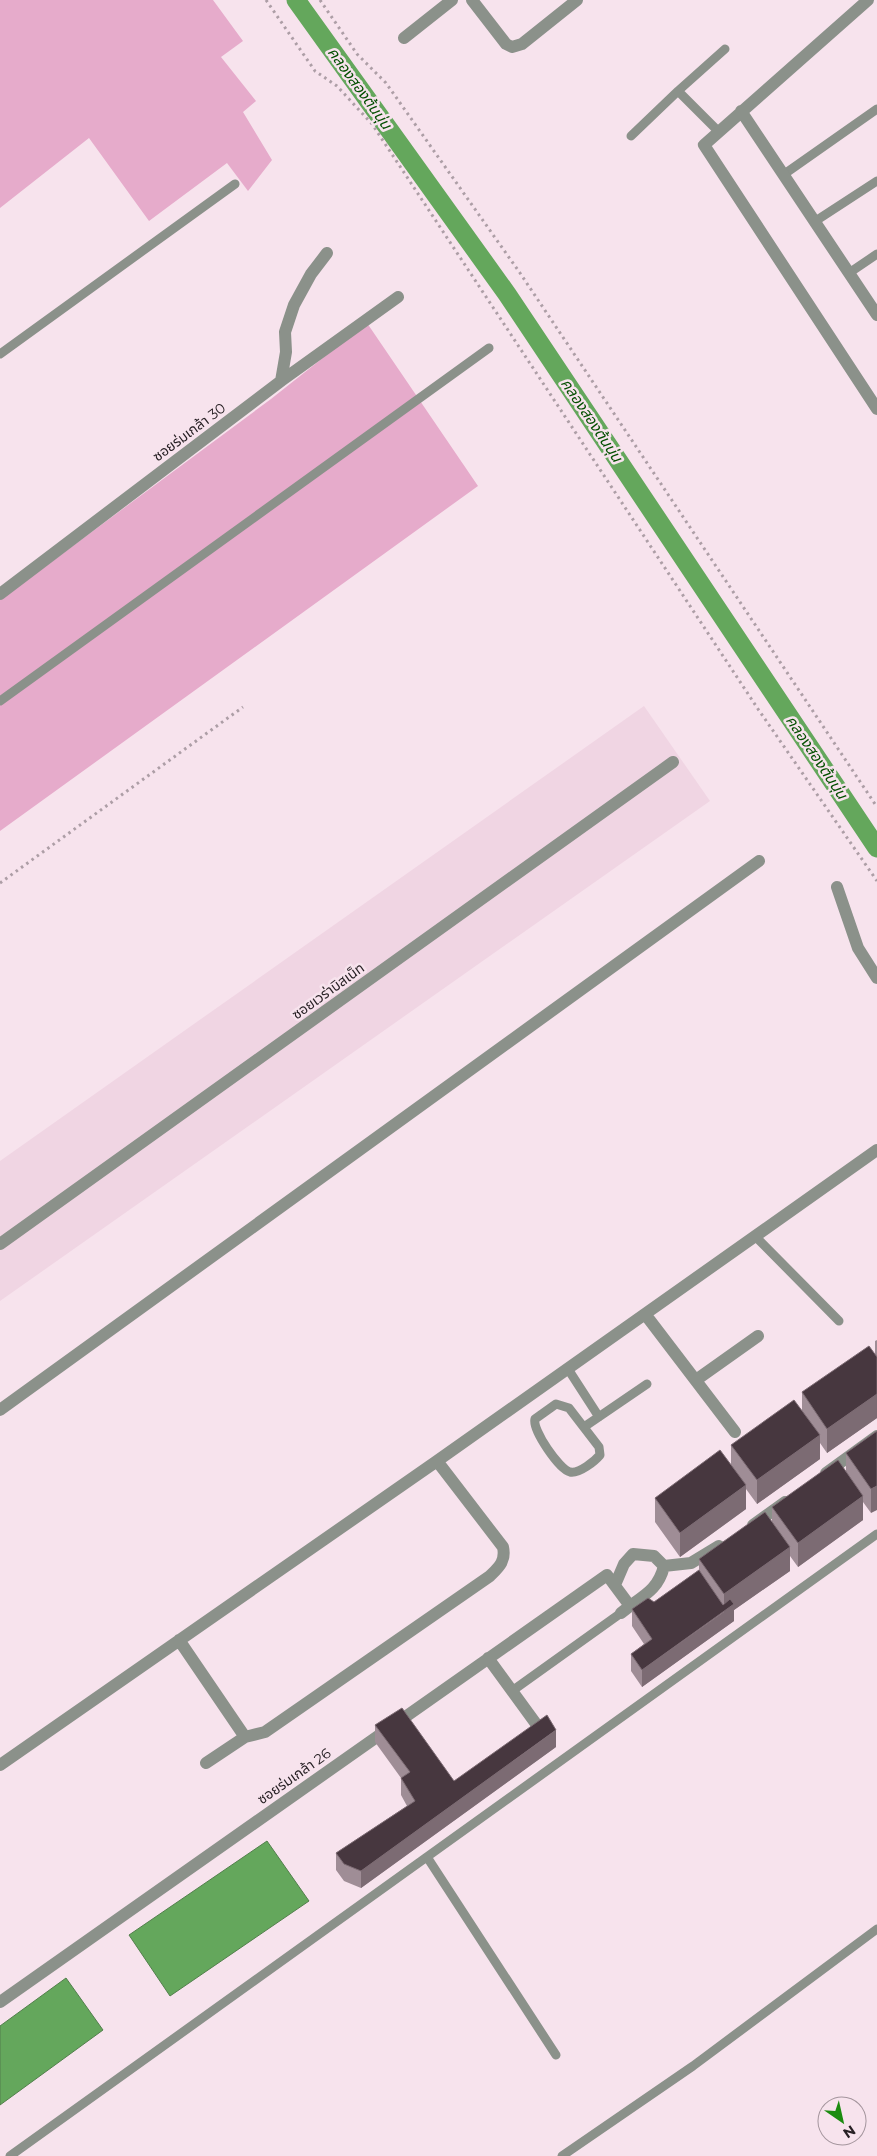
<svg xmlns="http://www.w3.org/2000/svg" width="877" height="2156" font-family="Montserrat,'Noto Sans Thai',sans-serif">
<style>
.built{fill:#f0d5e3}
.green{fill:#e6abcb}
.water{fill:#64a75c;stroke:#527f4c}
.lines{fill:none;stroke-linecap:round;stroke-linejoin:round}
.canal{stroke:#64a75c;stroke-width:19}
.path{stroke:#ad9ea6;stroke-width:3;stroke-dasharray:2.5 4;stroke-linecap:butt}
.lane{stroke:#8b918a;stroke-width:9}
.street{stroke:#8b918a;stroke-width:12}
.wall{fill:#9f8d96}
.shaded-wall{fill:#7c6b73}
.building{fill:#47373f;stroke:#7c6b73}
.labels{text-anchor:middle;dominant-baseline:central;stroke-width:5;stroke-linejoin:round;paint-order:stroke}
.street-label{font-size:14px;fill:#282125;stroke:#f7e3ed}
.water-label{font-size:15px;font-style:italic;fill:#034f00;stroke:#f7e3ed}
</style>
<rect width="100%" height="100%" fill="#f7e3ed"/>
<path class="built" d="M644,706l66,95 -710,500v-140z"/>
<path class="green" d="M0,0h213l30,41 -22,16 35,44 -13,11 29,48 -24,31 -21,-28 -78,58 -60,-83 -89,70z
M367,323l111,163 -478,345v-231l271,-201z"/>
<path class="water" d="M267,1841l42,60 -139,95 -41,-61z
M66,1978l37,52 -103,75v-79z"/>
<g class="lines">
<path class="canal" d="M296,0l211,294 370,554"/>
<path class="path" d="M266,0l49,71 22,15 35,38 386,585 119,172
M320,0l37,54 29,29 134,190 357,534
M0,883l243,-176"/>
<path class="lane" d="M718,131l-40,-40 47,-42
M631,136l47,-45
M783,175l94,-66
M814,222l63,-41
M849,273l28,-19
M0,354l235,-170
M0,701l489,-353
M755,1236l84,85
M568,1369l31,48
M556,1404l13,4 30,39 1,8c-5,6 -21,19 -30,17 -11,-3 -38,-42 -35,-53z
M584,1427l63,-43
M512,1691l109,-78
M427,1857l129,198
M10,2156l867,-622
M562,2156l131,-90 184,-137"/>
<path class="street" d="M472,0l34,44 6,3 10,-3 55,-44
M868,0l-164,145 173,264
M404,38l48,-38
M741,111l136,204
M281,381l5,-29 -1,-20 9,-27 17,-31 16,-21
M0,594l281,-213 117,-84
M837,887l21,61 19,30
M0,1244l673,-482
M645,1314l90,118
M696,1380l62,-44
M0,1410l759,-549
M826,1473l51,-37
M753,1525l32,-23
M664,1566l27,-3 28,-17
M615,1585l9,-21 9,-10 21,2 10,10c-5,21 -17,28 -34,40
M179,1640l66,97 20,-5 225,-156c9,-9 16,-15 13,-29l-66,-86
M488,1658l54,74
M206,1763l39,-26
M0,1765l437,-304 440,-311
M0,2002l607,-427 23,31 -9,7"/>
</g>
<path class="wall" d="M877,1340v78l-50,35 -7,-10v16l-63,45 -11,-15v20l-66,48 -25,-35v-24l76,-32v-21l71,-35v-18l73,-38v-13z
M877,1431l-6,82 -8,-11v18l-65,47 -8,-11v15l-56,39v11l-92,66 -11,-16v-17l13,-10 -12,-18v-17l22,-7 45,-32v-11l73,-36v-16l74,-35v-19z
M375,1725l79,56 102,-34 -195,141 -17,-7 -8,-11v-17l71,-47 -6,-11v-17l-26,-36z"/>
<path class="shaded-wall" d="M877,1394v24l-50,35v-24z
M820,1435v24l-63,45v-24z
M746,1485v24l-66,48v-24z
M877,1486v24l-6,3v-24z
M863,1496v24l-65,47v-24z
M790,1547v24l-56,39v11l-92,66v-17l82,-58v-18z
M556,1730v17l-195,141v-17z"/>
<path class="building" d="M869,1346l8,11v37l-50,35 -25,-37z
M794,1400l26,35 -63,45 -26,-35z
M877,1431v55l-6,3 -25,-36z
M720,1450l26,35 -66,48 -25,-35z
M838,1460l25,36 -65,47 -26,-36z
M765,1512l25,35 -66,47 -25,-35z
M699,1570l24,35 7,-6 4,5 -92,66 -11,-16 21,-15 -20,-30 16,-11 6,4z
M402,1708l52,73 93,-66 9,15 -195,141 -17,-7 -8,-11 79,-52 -14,-23 9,-6 -35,-47z"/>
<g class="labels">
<g class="street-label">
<text transform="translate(189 432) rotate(-37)">ซอยร่มเกล้า 30</text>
<text transform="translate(328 991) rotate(-36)">ซอยเวร่าบิสเน็ท</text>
<text transform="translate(294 1776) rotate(-35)">ซอยร่มเกล้า 26</text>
</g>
<g class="water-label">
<text transform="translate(360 88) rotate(54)">คลองสองต้นนุ่น</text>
<text transform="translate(592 420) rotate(56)">คลองสองต้นนุ่น</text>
<text transform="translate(817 757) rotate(56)">คลองสองต้นนุ่น</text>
</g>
</g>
<g transform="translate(842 2121) rotate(146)"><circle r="24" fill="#f7e3ed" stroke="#a4959d"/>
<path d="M0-4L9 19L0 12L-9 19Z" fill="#1b8c10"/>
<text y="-8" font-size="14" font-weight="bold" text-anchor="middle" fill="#282125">N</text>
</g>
</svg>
